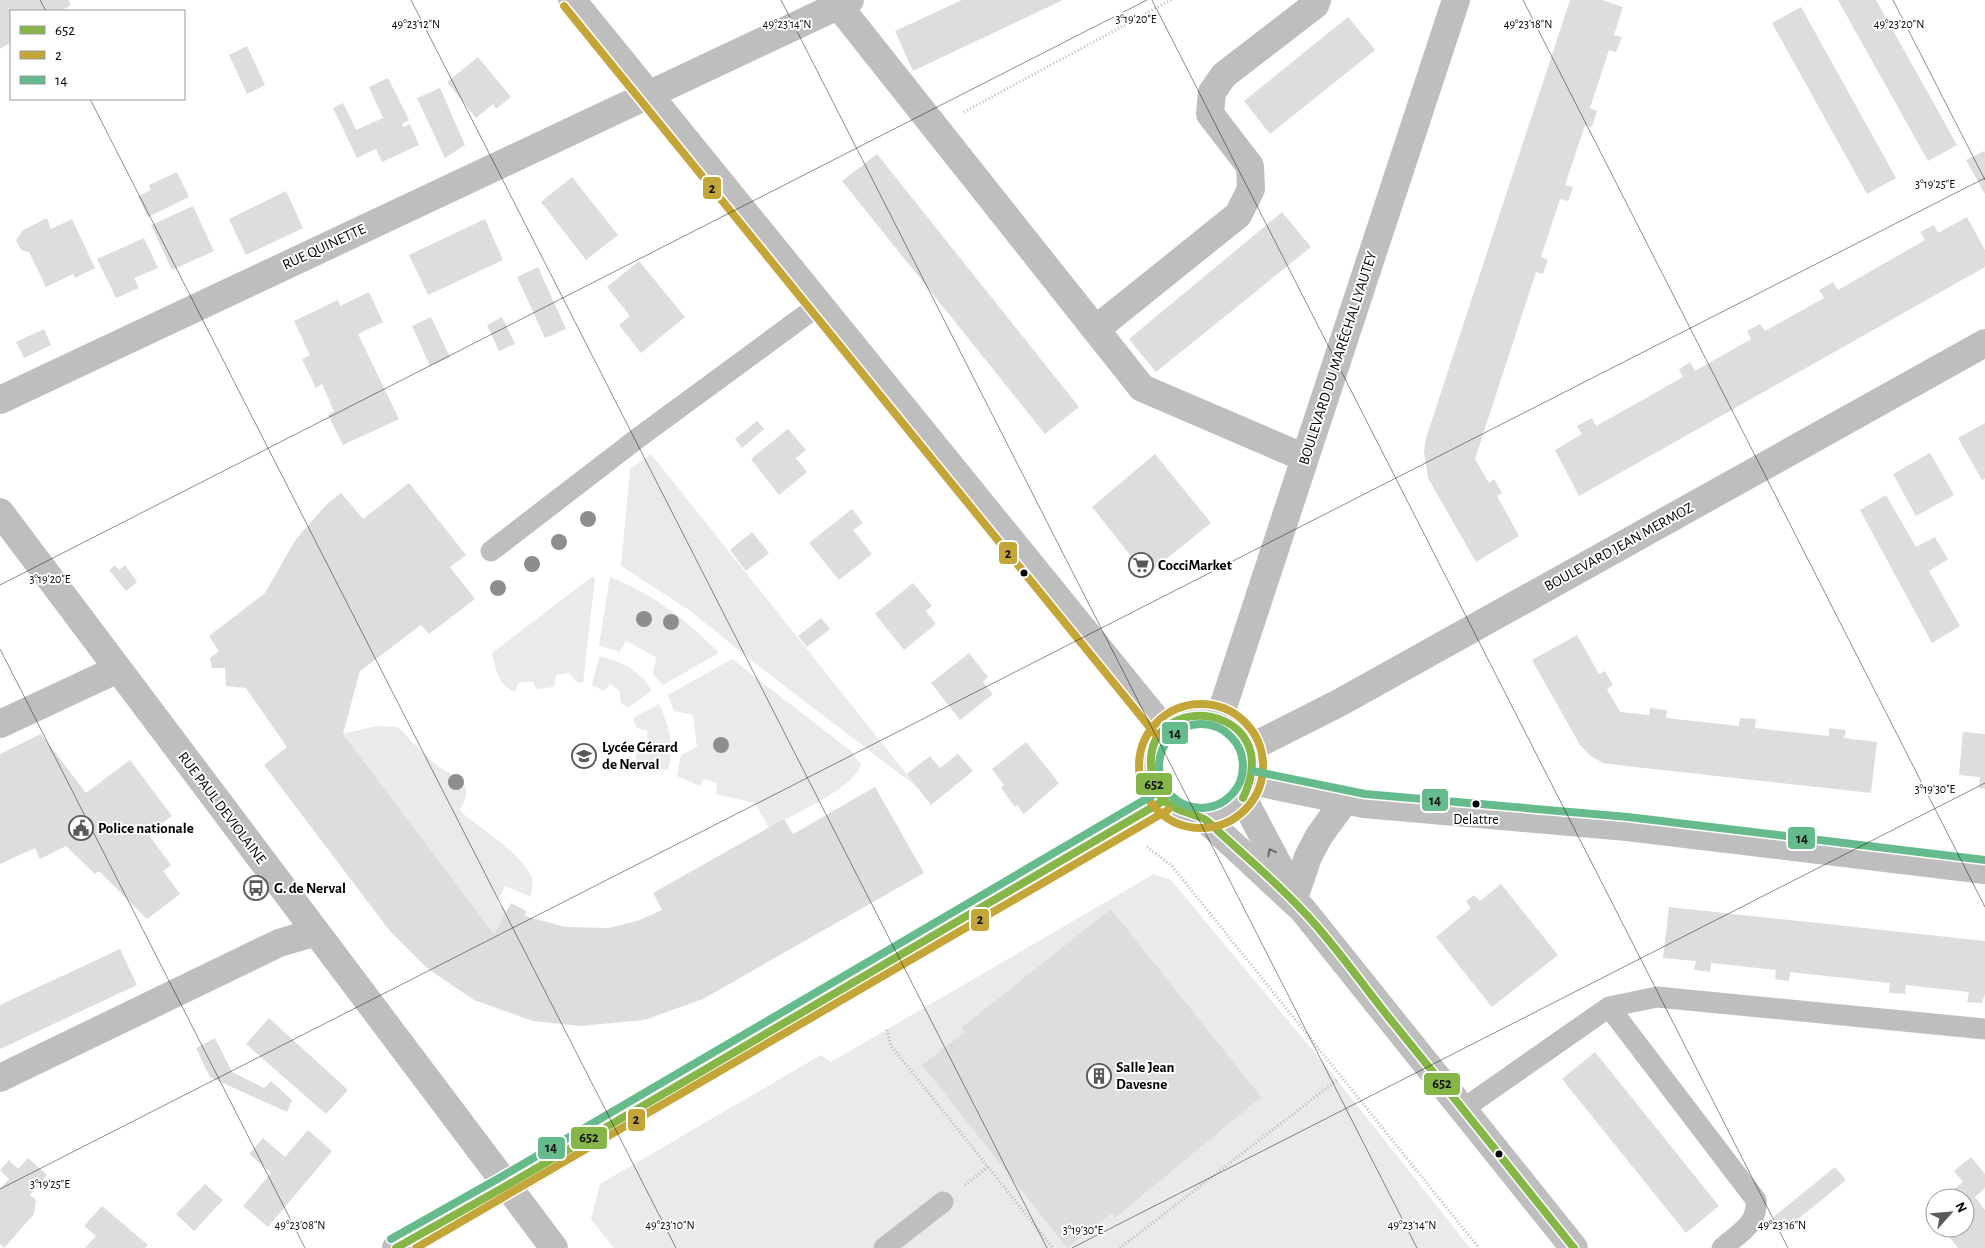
<svg xmlns="http://www.w3.org/2000/svg" width="1985" height="1248" font-family="'Alegreya Sans',sans-serif">
<style>
.green{fill:#eaeaea}
.building{fill:#ddd}
.lines{fill:none;stroke-linecap:round;stroke-linejoin:round}
.path{stroke:#b8b8b8;stroke-width:3;stroke-dasharray:1 2.5;stroke-linecap:butt}
.lane{stroke:#bebebe;stroke-width:21}
.street{stroke:#bebebe;stroke-width:28}
.bus-1-casing{stroke:#fff;stroke-width:11}
.bus-2-casing{stroke:#fff;stroke-width:11}
.bus-3-casing{stroke:#fff;stroke-width:11}
.bus-1{stroke:#86b648;stroke-width:8}
.bus-2{stroke:#c4a638;stroke-width:8}
.bus-3{stroke:#66bb8c;stroke-width:8}
.tree{fill:#8d8d8d}
.oneway{stroke:#686868}
.ticks{fill:none;stroke:#000;stroke-width:1;stroke-opacity:0.45}
.bus-dot{fill:#000;stroke:#fff;stroke-width:2}
.labels{text-anchor:middle;dominant-baseline:central;stroke-width:4;stroke-linejoin:round;paint-order:stroke}
.bus-label{font-size:14px;fill:#000;stroke:#fff}
.street-label{font-size:15px;fill:#000;stroke:#fff}
.poi-label{font-size:15px;font-weight:bold;fill:#000;stroke:#fff;text-anchor:start}
.ticks-label{font-size:12px;text-anchor:middle;fill:#000;stroke:#fff;stroke-width:4;stroke-linejoin:round;paint-order:stroke}
.line-badge{stroke:#fff;stroke-width:2}
.pale-badge-label{font-size:14px;text-anchor:middle;font-weight:bold;fill:#111}
</style>
<rect width="100%" height="100%" fill="#fff"/>
<path class="green" d="M651,454l266,333 -156,-119 -72,-58 -68,-44 9,-97z
M593,576l2,3 -12,104 -8,-2 -5,-8 -14,2 -2,12 -18,2 -3,-7h-14l-4,10c-16,-6 -20,-23 -23,-39z
M610,577c43,17 78,44 109,76l-56,32 -10,-11 3,-17 -30,-16 -7,11 -20,-7z
M599,657c18,1 46,16 52,34l-23,17 -8,-6v-11l-10,-7 -6,7 -12,-6z
M732,659l119,92 10,14c-8,24 -69,50 -92,63l-14,-25 -39,-9 1,-11 -13,-4 -4,7 -23,-10 4,-21 16,-8 -4,-32 -19,-4 -6,-16z
M659,704c10,21 16,43 9,66l-30,-6 -2,-6 2,-12 10,-2 -1,-13 -10,-3 -4,-8 3,-4z
M376,726l22,1c12,12 23,25 36,36 17,14 46,18 25,47 19,17 65,45 73,68 2,6 -1,14 -1,19l-26,-11 -8,16 10,10 -13,22 -151,-200z
M1154,874l17,6 158,190 141,178h-856l-23,-29 9,-35 221,-129 10,7z"/>
<path class="building" d="M0,0h68l3,5 -10,6h-50v31l-11,7z
M962,0h101l-150,71 -18,-40z
M1570,0h32l21,7 -9,28 8,2 -6,15 -7,-2 -19,58 7,3 -5,16 -7,-2 -20,60 8,2 -5,14 -8,-2 -19,58 7,3 -5,14 -7,-2 -61,187 14,24 5,-4 8,14 -5,3 22,40 -43,26 -48,-84 -4,-26 2,-14z
M1838,0h38l81,145 -29,16z
M1801,7l95,171 -29,16 -95,-171z
M1348,17l27,33 -105,84 -26,-33z
M247,46l18,39 -18,9 -18,-39z
M478,57l33,40 -15,12 -3,-5 -17,14 -29,-36z
M388,78l21,42 -7,4 2,3 6,-3 9,21 -37,17 -6,-13 -19,9 -24,-50 10,-5 13,27 27,-12 -14,-31z
M440,88l25,57 -20,13 -28,-60z
M1984,151l1,2v41l-19,-34z
M877,154l202,253 -34,27 -203,-253z
M177,172l12,25 -41,20 -10,-21 13,-6 -2,-5z
M572,177l46,58 -32,25 -45,-58z
M286,191l17,37 -57,27 -17,-36z
M193,206l21,45 -42,19 -21,-45z
M1282,212l29,35 -155,125 -27,-33z
M1967,217l18,33v17l-406,229 -24,-46 27,-16 -5,-8 15,-8 4,8 43,-24 44,-25 -4,-8 11,-7 5,9 56,-32 -4,-8 13,-7 5,7 59,-33 -5,-8 14,-8 5,8 87,-50 -5,-8 14,-7 4,8z
M47,218l4,11 21,-10 23,49 -20,10 -2,-4 -27,13 -17,-35 -8,-2 -5,-10 7,-10z
M485,219l18,41 -75,35 -19,-40z
M144,238l14,30 -24,10 5,10 -23,10 -19,-39z
M639,261l46,56 -44,36 -22,-28 11,-9 -23,-29z
M538,267l28,62 -21,9 -28,-61z
M369,292l14,30 -25,12 41,85 -56,26 -15,-30 6,-4 -12,-27 -6,4 -14,-29 8,-4 -16,-34 44,-21 2,6z
M431,317l19,40 -20,9 -18,-40z
M502,317l13,27 -16,7 -12,-26z
M44,329l7,16 -27,13 -8,-16z
M757,421l7,8 -22,19 -7,-9z
M1985,423v55l-3,2 -24,-42z
M788,429l18,21 -10,8 11,14 -28,23 -28,-36z
M1930,453l24,42 -38,21 -23,-42z
M1155,454l56,69 -65,52 -54,-68z
M409,483l57,72 -16,12 25,32 -46,35 -8,-9 -61,46 -17,63 151,200 17,-31 15,8 -1,5 40,11 44,1 28,-7 25,-11 -9,-17 131,-74 9,15 82,-47 49,86 -221,126 -59,21 -64,6 -47,-5 -59,-21 -47,-32 -37,-37 -126,-166 23,-18 -41,-59 -20,-2 -1,-18h-13l-2,-10 9,-7 -10,-15 56,-43 31,-54 31,-35 14,-11 22,26z
M1886,495l30,52 19,-10 13,22 -19,12 31,55 -28,17 -72,-133z
M852,509l11,14 -10,7 19,24 -33,26 -30,-37z
M752,532l17,21 -23,18 -16,-21z
M115,565l4,5 6,-5 12,17 -11,9 -17,-21z
M913,583l19,23 -6,5 10,13 -32,26 -29,-36z
M821,618l9,11 -23,18 -9,-11z
M1577,635l22,39 6,-3 8,14 -6,4 13,23 29,3 1,-7 17,2 -1,8 73,8 1,-8 16,1 -1,9 74,8v-8l17,2 -2,8 33,4 -6,51 -254,-28 -14,-2 -12,-7 -11,-11 -48,-85z
M969,653l19,24 -5,5 10,12 -33,26 -29,-37z
M1963,732l22,2v55l-6,-1 1,-11 -21,-2z
M41,734l45,59 44,-33 42,56 -10,7 2,3 -8,6 -2,-2 -6,4 23,31 -8,6 17,23 -33,25 -48,-48 -4,3 -29,-28 -26,13 -5,-11 -35,16v-110z
M1026,742l33,41 -35,31 -7,-9 -2,2 -14,-19 3,-3 -12,-16z
M958,754l15,17 -42,34 -24,-31 23,-18 10,12z
M1501,884l57,71 -66,52 -56,-70 35,-29 -5,-7 8,-6 6,6z
M1669,907l316,34v53l-3,9 -15,-1 2,-10 -63,-7 -1,9 -16,-1 1,-10 -100,-11 -1,9 -14,-2 1,-9 -65,-7 -1,9 -16,-2 2,-9 -33,-3z
M1111,909l150,188 -146,121 -3,-5 -45,35 -145,-183 43,-33 -4,-4z
M120,949l17,36 -137,64v-44z
M269,1018l79,72 -22,24 -80,-70z
M215,1038l17,34 32,16 7,-7 21,19 -5,12 -77,-35 -14,-29z
M1595,1052l124,154 -33,27 -124,-154z
M308,1130l24,21 -64,76 -25,-21 28,-33 -22,-19 14,-16 22,19z
M1971,1157l14,17v14l-10,9 10,13v38h-27l-16,-20h23v-30h-22l20,-16 -9,-11z
M28,1158l19,17 -17,20 6,5 -2,14 -30,34 -4,-4v-55l9,-10 -9,-9 9,-10 9,9z
M1835,1167l11,13 -64,52 -11,-13z
M205,1184l18,16 -29,31 -18,-17z
M102,1206l46,39 -3,3h-60l11,-12 -12,-10z"/>
<g class="lines">
<path class="path" d="M964,112l207,-112
M1147,847l24,18 308,383
M887,1030l4,16 162,202
M965,1185l23,-18
M1120,1248l217,-168"/>
<path class="lane" d="M491,551l147,-113 181,-133
M1609,1007l147,193c2,25 -17,33 -34,48
M1463,1109l146,-102 48,-10 328,32
M884,1248l59,-46"/>
<path class="street" d="M572,0l592,729
M838,5l304,383 163,70
M1096,329l142,-114 13,-26 -1,-23 -40,-52 2,-22 12,-17 91,-70 2,-5
M0,400l850,-400
M0,512l554,736
M1149 766a52 52 0 1 1 104 0a52 52 0 1 1-104 0Z
M1220,716l236,-716
M0,724l118,-55
M1250,748l89,-45 646,-360
M1251,781l113,23 263,23 358,43
M1243,798l48,91
M1204,818l99,92 271,338
M1295,895l13,-38 11,-21 26,-36
M0,1078l279,-135 37,-11
M396,1248l110,-62 657,-385"/>
<defs>
<path id="bus-1" d="M1243,798c45,-94 -97,-111 -92,-32 0,11 3,23 10,31 12,14 26,14 41,21 6,2 12,9 16,13 28,26 58,51 84,79 32,33 59,73 88,109 62,76 123,153 184,229
M396,1248l110,-62 657,-385"/>
<path id="bus-2" d="M564,6l592,729
M1139 766a62 62 0 1 1 124 0a62 62 0 1 1-124 0Z
M416,1248l752,-438"/>
<path id="bus-3" d="M1159 766a42 42 0 1 1 84 0a42 42 0 1 1-84 0Z
M1253,771l112,23 263,23 357,43
M391,1239l110,-62 657,-385"/>
</defs>
<use href="#bus-1" class="bus-1-casing"/>
<use href="#bus-2" class="bus-2-casing"/>
<use href="#bus-3" class="bus-3-casing"/>
<use href="#bus-1" class="bus-1"/>
<use href="#bus-2" class="bus-2"/>
<use href="#bus-3" class="bus-3"/>
</g>
<g class="tree">
<circle cx="588" cy="519" r="8"/>
<circle cx="559" cy="542" r="8"/>
<circle cx="532" cy="564" r="8"/>
<circle cx="498" cy="588" r="8"/>
<circle cx="644" cy="619" r="8"/>
<circle cx="671" cy="622" r="8"/>
<circle cx="721" cy="745" r="8"/>
<circle cx="456" cy="782" r="8"/>
</g>
<defs><path id="oneway-chevron" d="M-2-3.5L2.5 0L-2 3.5" fill="none" stroke-width="1.6" stroke-linecap="round" stroke-linejoin="round" transform="scale(1.25)"/></defs>
<use class="oneway" href="#oneway-chevron" transform="translate(1271 852) rotate(-118)"/>
<path class="ticks" d="M40,0l6,11M411,0l636,1248M781,0l636,1248M1152,0l636,1248M1523,0l462,907M1893,0l92,180M90,99l586,1149M0,585l1147,-585M0,649l305,599M0,1189l1985,-1011M1072,1248l913,-465"/>
<defs>
<symbol id="supermarket-ring" viewBox="-11 -11 22 22"><circle r="9.5" fill="#fff" stroke="#595959" stroke-width="1.5"/><path d="M-6-5.5h2.5l.6 2H6L4.5 2H-2.5L-4.4-4H-6ZM-1.5 3.2a1.3 1.3 0 1 0 .1 0ZM3 3.2a1.3 1.3 0 1 0 .1 0Z" fill="#595959"/></symbol>
<symbol id="school-ring" viewBox="-11 -11 22 22"><circle r="9.5" fill="#fff" stroke="#595959" stroke-width="1.5"/><path d="M0-5L7-2L0 1L-7-2ZM-4 1L0 2.5L4 1V4Q0 6-4 4Z" fill="#595959"/></symbol>
<symbol id="civic-ring" viewBox="-11 -11 22 22"><circle r="9.5" fill="#fff" stroke="#595959" stroke-width="1.5"/><path d="M-.6-6.5H3V-4.5H.6V-3L4-1V1h2V6H-6V1h2V-1L-.6-3ZM-1.2 2.5V6h2.4V2.5Z" fill="#595959"/></symbol>
<symbol id="bus-ring" viewBox="-11 -11 22 22"><circle r="9.5" fill="#fff" stroke="#595959" stroke-width="1.5"/><path d="M-5-6H5V4H4V6H2V4H-2V6H-4V4H-5ZM-3.5-4V0h7V-4ZM-3.5 1.2v1.5H-2V1.2ZM2 1.2v1.5H3.5V1.2Z" fill="#595959"/></symbol>
<symbol id="building-ring" viewBox="-11 -11 22 22"><circle r="9.5" fill="#fff" stroke="#595959" stroke-width="1.5"/><path d="M-4-6H4V6H1V3H-1V6H-4ZM-2.5-4.3h1.7v1.8h-1.7ZM.8-4.3h1.7v1.8H.8ZM-2.5-1h1.7V.8h-1.7ZM.8-1h1.7V.8H.8Z" fill="#595959"/></symbol>
</defs>
<g fill-rule="evenodd">
<use href="#supermarket-ring" x="1127" y="551" width="28" height="28"/>
<use href="#school-ring" x="570" y="742" width="28" height="28"/>
<use href="#civic-ring" x="67" y="814" width="28" height="28"/>
<use href="#bus-ring" x="242" y="874" width="28" height="28"/>
<use href="#building-ring" x="1085" y="1062" width="28" height="28"/>
</g>
<g class="bus-dot">
<circle cx="1024" cy="573" r="4.5"/>
<circle cx="1476" cy="804" r="4.5"/>
<circle cx="1499" cy="1154" r="4.5"/>
</g>
<g class="labels">
<g class="bus-label">
<text x="1476" y="820">Delattre</text>
</g>
<g class="street-label">
<text transform="translate(324 247) rotate(-25)">RUE QUINETTE</text>
<text transform="translate(1338 358) rotate(-72)">BOULEVARD DU MARÉCHAL LYAUTEY</text>
<text transform="translate(1619 547) rotate(-29)">BOULEVARD JEAN MERMOZ</text>
<text transform="translate(222 808) rotate(53)">RUE PAUL DEVIOLAINE</text>
</g>
<g class="poi-label">
<text x="1158" y="565">CocciMarket</text>
<text x="602" y="747">Lycée Gérard<tspan x="602" dy="17">de Nerval</tspan></text>
<text x="98" y="828">Police nationale</text>
<text x="274" y="888">G. de Nerval</text>
<text x="1116" y="1067">Salle Jean<tspan x="1116" dy="17">Davesne</tspan></text>
</g>
</g>
<g class="ticks-label">
<text x="1136" y="23">3°19'20"E</text>
<text x="416" y="28">49°23'12"N</text>
<text x="787" y="28">49°23'14"N</text>
<text x="1528" y="28">49°23'18"N</text>
<text x="1899" y="28">49°23'20"N</text>
<text x="1935" y="188">3°19'25"E</text>
<text x="50" y="583">3°19'20"E</text>
<text x="1935" y="793">3°19'30"E</text>
<text x="50" y="1188">3°19'25"E</text>
<text x="300" y="1229">49°23'08"N</text>
<text x="670" y="1229">49°23'10"N</text>
<text x="1412" y="1229">49°23'14"N</text>
<text x="1782" y="1229">49°23'16"N</text>
<text x="1083" y="1234">3°19'30"E</text>
</g>
<g class="line-badge">
<rect x="702" y="176" width="20" height="24" rx="5" fill="#c4a638"/>
<rect x="998" y="541" width="20" height="24" rx="5" fill="#c4a638"/>
<rect x="1161" y="721" width="28" height="24" rx="5" fill="#66bb8c"/>
<rect x="1135" y="772" width="38" height="24" rx="5" fill="#86b648"/>
<rect x="1421" y="788" width="28" height="24" rx="5" fill="#66bb8c"/>
<rect x="1787" y="826" width="29" height="24" rx="5" fill="#66bb8c"/>
<rect x="970" y="908" width="20" height="24" rx="5" fill="#c4a638"/>
<rect x="1423" y="1072" width="38" height="24" rx="5" fill="#86b648"/>
<rect x="627" y="1108" width="19" height="24" rx="5" fill="#c4a638"/>
<rect x="570" y="1126" width="38" height="24" rx="5" fill="#86b648"/>
<rect x="537" y="1136" width="29" height="24" rx="5" fill="#66bb8c"/>
</g>
<g class="pale-badge-label">
<text x="712" y="193">2</text>
<text x="1008" y="558">2</text>
<text x="1175" y="738">14</text>
<text x="1154" y="789">652</text>
<text x="1435" y="805">14</text>
<text x="1802" y="843">14</text>
<text x="980" y="924">2</text>
<text x="1442" y="1088">652</text>
<text x="636" y="1124">2</text>
<text x="589" y="1142">652</text>
<text x="551" y="1152">14</text>
</g>
<rect x="10" y="10" width="175" height="90" fill="#ffffff" stroke="#999999"/>
<rect x="20" y="26" width="25" height="8" fill="#86b648" stroke="#999999"/>
<text x="55" y="35" font-size="15" fill="#000000">652</text>
<rect x="20" y="51" width="25" height="8" fill="#c4a638" stroke="#999999"/>
<text x="55" y="60" font-size="15" fill="#000000">2</text>
<rect x="20" y="76" width="25" height="8" fill="#66bb8c" stroke="#999999"/>
<text x="55" y="85" font-size="15" fill="#000000">14</text>
<g transform="translate(1950 1213) rotate(63)"><circle r="24" fill="#ffffff" stroke="#999999"/>
<path d="M0-4L9 19L0 12L-9 19Z" fill="#595959"/>
<text y="-8" font-size="14" font-weight="bold" text-anchor="middle" fill="#000000">N</text>
</g>
</svg>
